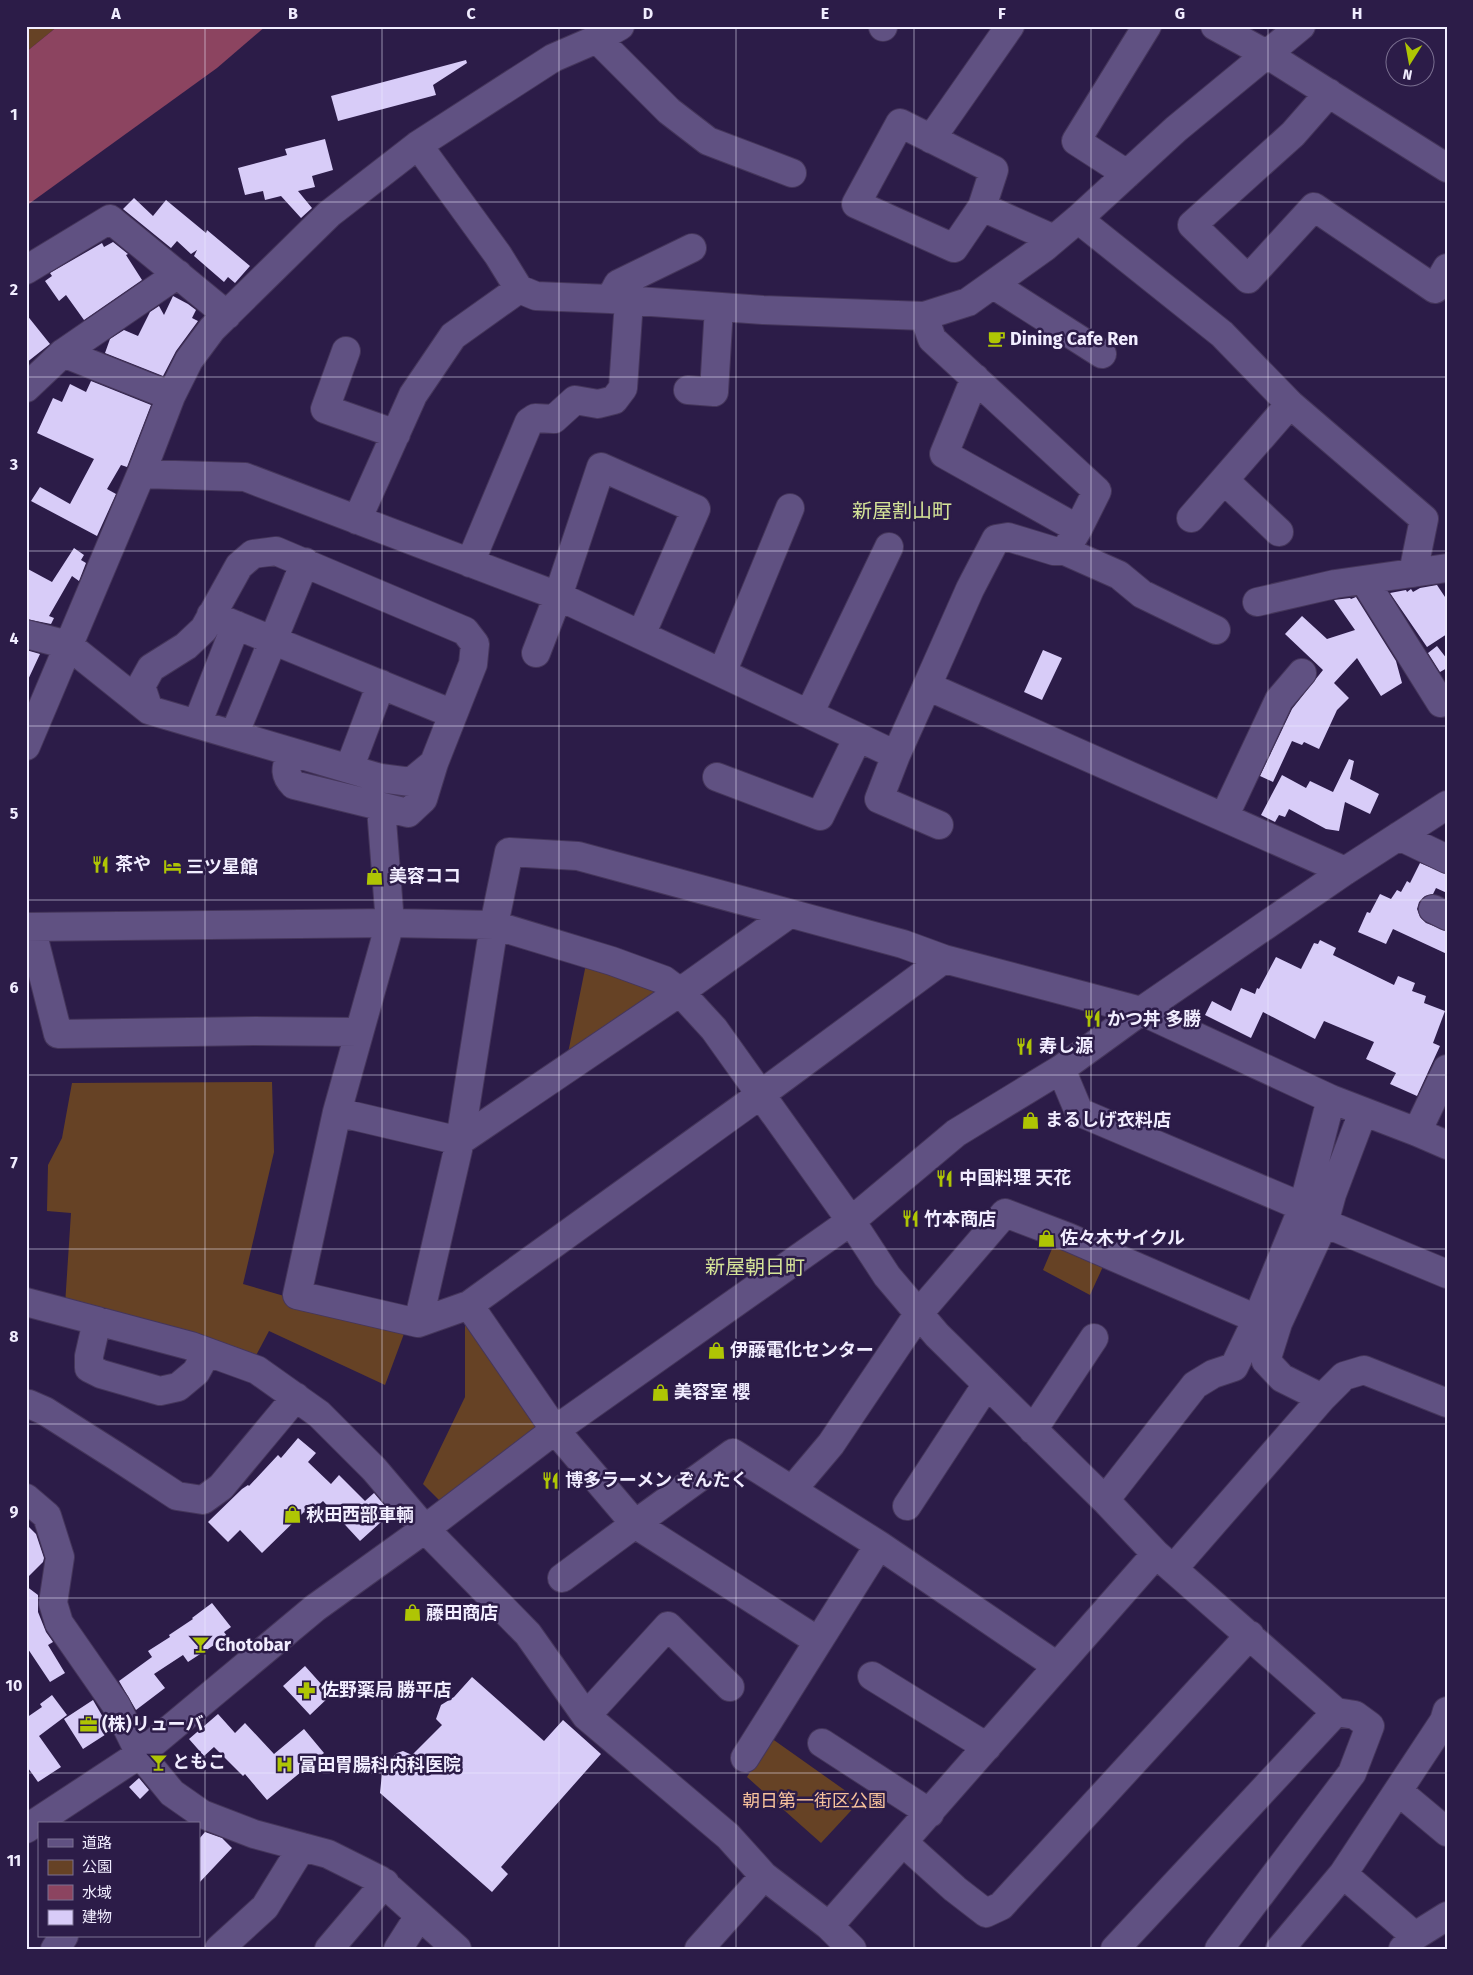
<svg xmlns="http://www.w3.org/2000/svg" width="1473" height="1975" font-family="'Fira Sans','Noto Sans JP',sans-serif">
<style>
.green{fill:#664225}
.water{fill:#8c4460}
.building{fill:#d8ccf8}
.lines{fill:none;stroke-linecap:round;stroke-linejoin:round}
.minor-casing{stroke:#45365b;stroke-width:30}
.minor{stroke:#605182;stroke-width:28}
.grid{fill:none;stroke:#f1edff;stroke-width:1;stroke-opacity:0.55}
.labels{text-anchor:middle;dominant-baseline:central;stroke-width:5;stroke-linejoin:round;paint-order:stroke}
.poi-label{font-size:18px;font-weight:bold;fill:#f1edff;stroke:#2c1c48;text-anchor:start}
.park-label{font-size:18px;fill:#f7c29c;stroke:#2c1c48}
.quarter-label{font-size:20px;fill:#d5e498;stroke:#2c1c48}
.neatline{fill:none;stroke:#f1edff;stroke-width:2}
.grid-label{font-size:16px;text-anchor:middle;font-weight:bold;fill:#f1edff}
</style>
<rect width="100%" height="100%" fill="#2c1c48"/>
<path class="green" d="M26,26h32l-32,26z
M586,964l71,28 -90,66z
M272,1082l2,70 -31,132 162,47 -20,54 -116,-54 -16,30 -188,-56 6,-92 -24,-2 1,-46 14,-27 10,-55z
M1057,1237l49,23 -16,35 -47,-25z
M465,1323l76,104 -100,75 -18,-18 42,-87z
M771,1738l89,63 -39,42 -74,-66z"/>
<path class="water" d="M58,26h208l-49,42 -191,138v-154z"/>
<path class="building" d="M466,60l1,3 -34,22 3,10 -98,26 -7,-25z
M325,139l8,31 -21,6 3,11 -17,4 14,17 -11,10 -20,-22 -16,4 -2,-9 -18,4 -7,-27 49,-13 -2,-6z
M134,198l19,18 13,-16 40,33 1,-3 43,36 -15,17 -7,-6 -4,5 -30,-26 3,-6 -6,4 -14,-13 -6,7 -48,-39z
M113,242l15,12 -2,1 16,25 -58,40 -18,-25 -7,6 -14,-20 7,-5 -2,-3 52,-30 2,4z
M173,296l15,8 8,6 -4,8 6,3 -22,30 -13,25 -58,-23 5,-14 14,-9 14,6 12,-24 9,-6 5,9z
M26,314l24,30 -24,19z
M91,381l60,24 -24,62 -6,-2 -14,24 9,5 -19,42 -66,-35 9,-14 30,17 24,-45 -57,-26 16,-35 9,4 8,-18 16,8z
M74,548l10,7 -3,5 5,3 -7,18 -7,-5 -23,40 5,2 -3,6 -25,-5v-51l26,14z
M1437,585l10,15v34l-20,13 -37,-54 16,-3 1,2 4,-3 2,3 7,-4z
M1356,597l40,64 6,22 -21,13 -24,-38 -23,25 15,15 -12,12 -18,39 -15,-7 -2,3 -10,-4 -19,41 -13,-6 32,-67 31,-39 -38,-36 17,-18 25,23 28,-9 -21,-30 16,-2 1,1z
M1437,646l10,13v9l-7,4 -12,-19z
M26,650l14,4 -14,30z
M1043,650l19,8 -20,42 -18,-8z
M1349,759l5,2 -4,18 29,15 -9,20 -25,-12 -6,29 -13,-2 -37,-20 -4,8 -6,-2 -4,7 -14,-7 21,-40 24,13 4,-7 23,11z
M1420,863l27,11v19l-11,-5 -3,6 -8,2 -6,6 -2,7 3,8 6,6 21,8v23l-54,-25 -7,15 -28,-12 9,-20 3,1 10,-19 11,5 6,-9 4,2 6,-11 3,2z
M1320,940l16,8 -3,7 61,30 4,-9 17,7 -3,8 14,5 -2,7 21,8 -12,32 7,3 -23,50 -27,-12 6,-11 -30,-14 8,-17 -50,-21 -9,18 -52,-27 -12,26 -46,-23 7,-14 19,10 10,-23 14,6 2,-6 2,1 17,-32 25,12 13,-26 4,1z
M298,1438l18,15 -8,9 23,22 8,-9 26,26 9,-8 17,20 -31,28 -37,-40 -15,14 -4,-3 -42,41 -22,-23 -12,12 -20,-20 34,-33 6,-4 1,1 29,-31 3,3z
M26,1524l10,10 8,24 -1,4 -17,17z
M26,1586l12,9v17l8,20 7,10 -5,3 17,28 -15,9 -24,-36z
M212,1603l19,24 -7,5 6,8 -13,10 -3,-5 -26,17 -5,-7 -29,19 11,14 -29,22 -17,-29 33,-24 -4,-6 22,-14 -1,-2 24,-16 -1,-1z
M305,1666l26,29 -21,20 -27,-29z
M472,1677l72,64 19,-21 38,34 -100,113 7,7 -16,18 -112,-99 2,-20 6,-11 9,-9 6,-2 9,4 30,-30 -6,-6 5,-14 13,-8z
M52,1695l15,20 -28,21 22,31 -23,15 -12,-17v-47l16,-11 -2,-3z
M93,1700l18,31 -28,18 -19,-30z
M218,1714l17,19 10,-10 29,31 30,-25 20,24 -57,47 -22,-26 -2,2 -29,-29 -10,9 -15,-17z
M139,1778l10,12 -9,9 -11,-12z
M205,1832l17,6 10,10 -33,35v-44z"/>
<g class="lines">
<defs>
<path id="minor" d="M1215,26l53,29 179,113
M883,27v-1
M597,39l72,72 39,30 84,32
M1329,93l-36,41 -101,91 56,54 66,-72 121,82 12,-21
M931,139l79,-113
M418,145l80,110 21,34 17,7 74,3 153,11 161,6 44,-14 77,-55 33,-28 98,-90 125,-103
M1127,174l-51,-33 71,-115
M982,207l12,-37 -94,-47 -44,81 98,44 28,-41 72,32
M1078,219l144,115 68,70 134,115 -11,54
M26,270l84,-51 117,96
M994,285l108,69
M610,299l8,-15 74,-36
M924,316l8,23 165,152 -19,38 -134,-75 31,-76
M346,351l-21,58 71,25
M63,353l115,-79
M26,388l37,-35 108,43
M688,390l26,2 5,-85
M141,474l104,3 313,119 338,159 31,-69 418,185
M1224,480l55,52
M1191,518l99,-114
M357,520l56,-125 40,-59 66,-47
M276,551l189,80 10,13 -2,20 -39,99 -23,19 -31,-4 -231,-68 -8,-24 10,-18 35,-22 18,-17 35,-63 14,-12z
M1065,551l54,24 23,19 74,36
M470,563l59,-141 6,-4 19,1 21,-19 23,4 16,-4 9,-12 6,-87
M1364,580l77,123
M1257,602l78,-18 112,-16
M211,615l242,99
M26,634l42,11 81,65
M536,653l22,-57 43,-129 95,42 -55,126
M722,673l68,-165
M927,686l43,-97 26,-50 12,-2 46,14h11l13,-22
M809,714l80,-167
M197,724l39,-99
M234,735l71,-173
M26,746l115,-272 30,-78 18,-36 23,-31 117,-115 89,-69 135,-87 44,-19 23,-13
M291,752c-4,14 -9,21 3,33l114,28 15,-14 11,-36
M896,755l-17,44 60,26
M349,769l32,-85
M717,777l103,39 38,-79
M381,808l9,115 -53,189 -40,183 121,28 51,-18 86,125 80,94 98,-71 146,92 178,121
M1224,817l55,-117 23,-27
M1399,836l48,23
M1433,909l14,7
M26,927l364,-4 104,2 118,36 52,19 16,12 34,37 137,192 36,55 50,59 168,165 51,54 180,158 19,3 15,11 -18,47 -133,176
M31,927l27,107 196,-3 104,1
M1061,1069l18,43 224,95
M337,1112l123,29 220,-149 109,-78
M1417,1132l30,-63
M1324,1223l123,51
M26,1302l165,44 66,24 62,44 55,55 51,60 103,105 58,82 142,120 36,40 65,50 23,23
M469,1305l291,-210 184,-136
M97,1321l-8,35v12l12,6 59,17 18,-4 18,-15 11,-20
M418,1323l42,-182 34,-216 15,-73 69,4 325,88 41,15 197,52 190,88 86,33 30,13
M1322,1398l-40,-20 -16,-17 12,-38 46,-100 8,-29 31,-82
M29,1404l16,7 71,45 61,40 26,4 18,-13 75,-90
M1033,1430l61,-92
M793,1489l38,-45 88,-131 86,-100 63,24 189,82
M26,1498l21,18 13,41 -7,46 6,20 57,82 24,49 32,39 30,21 52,20 74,20 52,26 77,69
M1105,1500l90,-115 18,-11 21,-7 23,-48 46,-112 28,-108
M907,1506l80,-122
M1173,1569l149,-171 22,-22 20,-6 83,33
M562,1578l73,-54 183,117
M872,1676l115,71
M586,1716l82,-90 62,61
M822,1743l108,70
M745,1758l134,-213
M1398,1791l49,41
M26,1829l114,-75 175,-146 110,-79 130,-99 296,-209 105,-88 105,-64 80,-58 204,-140 102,-66
M904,1843l51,46 31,24 15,-7 249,-271
M1343,1874l72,62
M829,1926l327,-372
M55,1949l9,-13
M219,1949l46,-42 37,-60
M329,1949l56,-66
M398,1949l21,-33
M699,1949l65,-73
M1115,1949l221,-237
M1280,1949l63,-75 101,-153 3,-10
M1403,1949l12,-13 32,-20"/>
</defs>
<use href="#minor" class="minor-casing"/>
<use href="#minor" class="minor"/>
</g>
<path class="grid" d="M205,26v1923M382,26v1923M559,26v1923M736,26v1923M914,26v1923M1091,26v1923M1268,26v1923M26,202h1421M26,377h1421M26,551h1421M26,726h1421M26,900h1421M26,1075h1421M26,1249h1421M26,1424h1421M26,1598h1421M26,1773h1421"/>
<defs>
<symbol id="cafe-bare" viewBox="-9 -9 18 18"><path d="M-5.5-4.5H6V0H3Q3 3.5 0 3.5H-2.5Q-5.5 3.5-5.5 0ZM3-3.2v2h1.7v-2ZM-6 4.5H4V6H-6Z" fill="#afc504" stroke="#2c1c48" stroke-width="2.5" paint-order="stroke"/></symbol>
<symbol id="restaurant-bare" viewBox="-9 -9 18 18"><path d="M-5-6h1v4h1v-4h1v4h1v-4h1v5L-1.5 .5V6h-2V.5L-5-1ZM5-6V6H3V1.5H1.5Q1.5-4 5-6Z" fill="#afc504" stroke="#2c1c48" stroke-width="2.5" paint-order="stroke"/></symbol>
<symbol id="hotel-bare" viewBox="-9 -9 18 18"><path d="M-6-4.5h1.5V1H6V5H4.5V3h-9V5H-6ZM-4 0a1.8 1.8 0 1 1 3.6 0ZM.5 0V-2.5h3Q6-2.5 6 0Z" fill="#afc504" stroke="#2c1c48" stroke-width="2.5" paint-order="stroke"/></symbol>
<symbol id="shop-bare" viewBox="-9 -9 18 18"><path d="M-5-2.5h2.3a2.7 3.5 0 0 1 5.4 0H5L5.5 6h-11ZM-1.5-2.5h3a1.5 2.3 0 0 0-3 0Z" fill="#afc504" stroke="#2c1c48" stroke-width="2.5" paint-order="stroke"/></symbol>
<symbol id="bar-bare" viewBox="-9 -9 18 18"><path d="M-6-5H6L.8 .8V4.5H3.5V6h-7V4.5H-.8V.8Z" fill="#afc504" stroke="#2c1c48" stroke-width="2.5" paint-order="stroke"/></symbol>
<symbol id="pharmacy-bare" viewBox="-9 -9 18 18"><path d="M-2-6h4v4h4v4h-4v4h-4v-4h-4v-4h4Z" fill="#afc504" stroke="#2c1c48" stroke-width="2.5" paint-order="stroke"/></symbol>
<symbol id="office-bare" viewBox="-9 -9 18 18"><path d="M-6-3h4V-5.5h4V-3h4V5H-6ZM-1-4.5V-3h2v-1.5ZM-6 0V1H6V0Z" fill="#afc504" stroke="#2c1c48" stroke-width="2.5" paint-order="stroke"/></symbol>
<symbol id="hospital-bare" viewBox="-9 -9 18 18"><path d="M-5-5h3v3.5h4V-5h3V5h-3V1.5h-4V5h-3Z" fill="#afc504" stroke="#2c1c48" stroke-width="2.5" paint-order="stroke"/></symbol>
</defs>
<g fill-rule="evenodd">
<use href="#cafe-bare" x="984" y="326" width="25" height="25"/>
<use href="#restaurant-bare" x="88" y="852" width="25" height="25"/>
<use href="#hotel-bare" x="160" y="854" width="25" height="25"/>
<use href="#shop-bare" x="362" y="864" width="25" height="25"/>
<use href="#restaurant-bare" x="1080" y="1006" width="25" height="25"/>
<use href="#restaurant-bare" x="1012" y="1034" width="25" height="25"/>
<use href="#shop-bare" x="1018" y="1108" width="25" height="25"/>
<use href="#restaurant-bare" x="932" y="1166" width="25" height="25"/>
<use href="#restaurant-bare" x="898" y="1206" width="25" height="25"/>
<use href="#shop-bare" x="1034" y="1226" width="25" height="25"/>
<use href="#shop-bare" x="704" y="1338" width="25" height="25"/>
<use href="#shop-bare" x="648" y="1380" width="25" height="25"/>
<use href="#restaurant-bare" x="538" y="1468" width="25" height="25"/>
<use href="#shop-bare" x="280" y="1502" width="25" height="25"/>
<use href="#shop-bare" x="400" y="1600" width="25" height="25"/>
<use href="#bar-bare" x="188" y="1632" width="25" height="25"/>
<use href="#pharmacy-bare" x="294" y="1678" width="25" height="25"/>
<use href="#office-bare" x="76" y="1712" width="25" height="25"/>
<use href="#bar-bare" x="146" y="1750" width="25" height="25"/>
<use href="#hospital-bare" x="272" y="1752" width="25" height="25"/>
</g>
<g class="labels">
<g class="poi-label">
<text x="1010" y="339">Dining Cafe Ren</text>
<text x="115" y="864">茶や</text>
<text x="186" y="867">三ツ星館</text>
<text x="389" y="876">美容ココ</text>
<text x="1107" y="1019">かつ丼 多勝</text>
<text x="1039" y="1046">寿し源</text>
<text x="1045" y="1120">まるしげ衣料店</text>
<text x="959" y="1178">中国料理 天花</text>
<text x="924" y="1219">竹本商店</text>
<text x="1060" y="1238">佐々木サイクル</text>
<text x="730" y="1350">伊藤電化センター</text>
<text x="674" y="1392">美容室 櫻</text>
<text x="565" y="1480">博多ラーメン ぞんたく</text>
<text x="306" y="1515">秋田西部車輌</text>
<text x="426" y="1613">藤田商店</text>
<text x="215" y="1645">Chotobar</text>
<text x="321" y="1690">佐野薬局 勝平店</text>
<text x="102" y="1724">(株)リューバ</text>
<text x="172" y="1762">ともこ</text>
<text x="299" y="1765">富田胃腸科内科医院</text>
</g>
<g class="park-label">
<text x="814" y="1801">朝日第一街区公園</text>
</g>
<g class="quarter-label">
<text x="902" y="511">新屋割山町</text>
<text x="755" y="1267">新屋朝日町</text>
</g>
</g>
<rect width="1473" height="1975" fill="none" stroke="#2c1c48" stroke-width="55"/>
<rect x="38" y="1822" width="162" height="115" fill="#2c1c48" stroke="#7b7091"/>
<rect x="48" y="1839" width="25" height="8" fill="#605182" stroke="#7b7091"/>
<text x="82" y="1848" font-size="15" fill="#f1edff">道路</text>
<rect x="48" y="1860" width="25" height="15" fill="#664225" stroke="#7b7091"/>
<text x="82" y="1872" font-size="15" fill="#f1edff">公園</text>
<rect x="48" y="1885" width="25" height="15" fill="#8c4460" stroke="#7b7091"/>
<text x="82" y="1898" font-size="15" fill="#f1edff">水域</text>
<rect x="48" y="1910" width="25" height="15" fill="#d8ccf8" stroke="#7b7091"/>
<text x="82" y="1922" font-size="15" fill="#f1edff">建物</text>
<g transform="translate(1410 62) rotate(191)"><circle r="24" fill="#2c1c48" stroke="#7b7091"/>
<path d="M0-4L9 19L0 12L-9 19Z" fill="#afc504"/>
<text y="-8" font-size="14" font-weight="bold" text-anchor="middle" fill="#f1edff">N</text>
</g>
<rect x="28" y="28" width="1418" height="1920" class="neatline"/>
<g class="grid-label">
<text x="116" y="19">A</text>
<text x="293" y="19">B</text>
<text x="471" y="19">C</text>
<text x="648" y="19">D</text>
<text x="825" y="19">E</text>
<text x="1002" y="19">F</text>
<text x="1180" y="19">G</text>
<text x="1357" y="19">H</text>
<text x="14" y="120">1</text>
<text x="14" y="295">2</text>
<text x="14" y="470">3</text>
<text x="14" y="644">4</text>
<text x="14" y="819">5</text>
<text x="14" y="993">6</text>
<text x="14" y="1168">7</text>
<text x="14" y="1342">8</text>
<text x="14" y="1517">9</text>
<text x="14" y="1691">10</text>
<text x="14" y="1866">11</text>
</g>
</svg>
